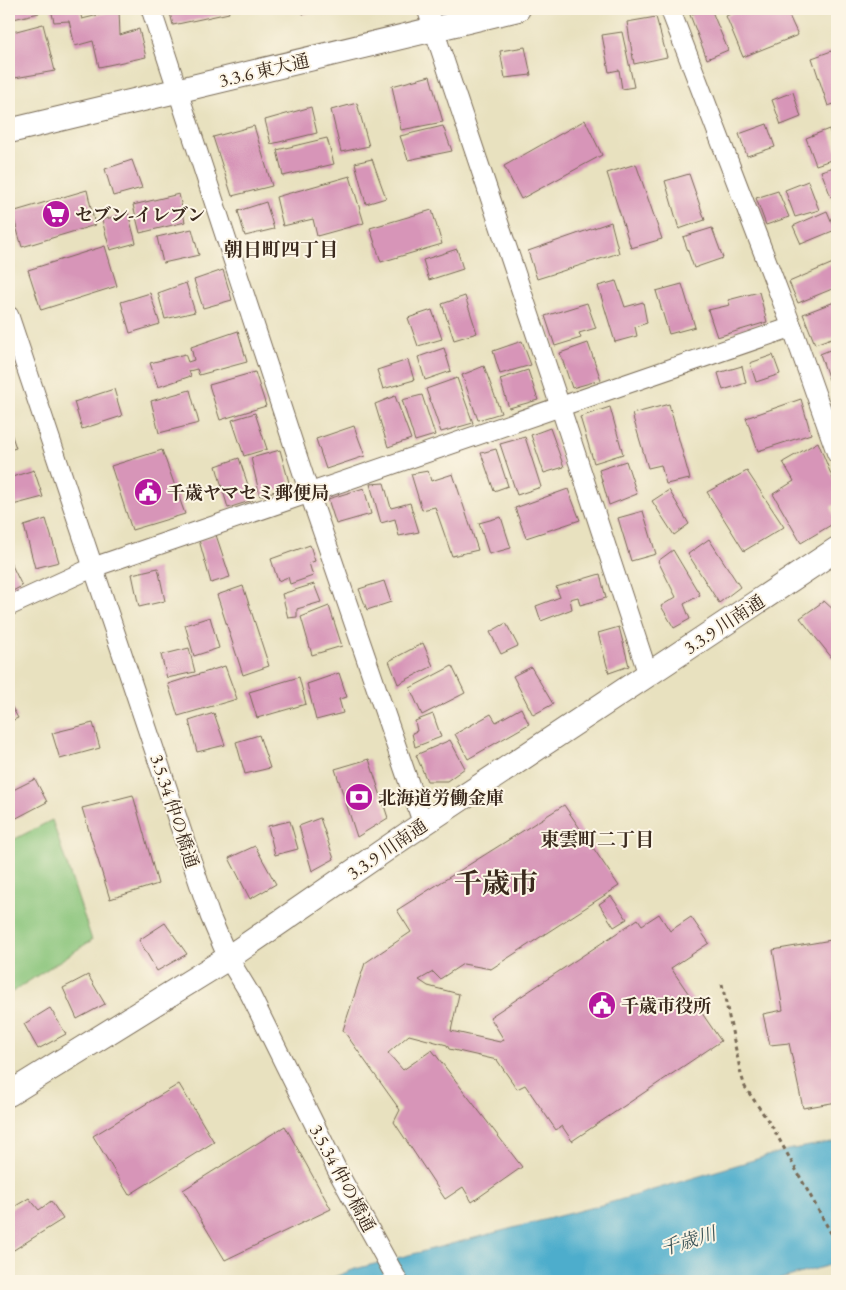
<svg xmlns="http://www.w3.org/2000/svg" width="846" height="1290" font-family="'EB Garamond','Noto Serif JP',serif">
  <rect width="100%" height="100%" fill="#fcf5e5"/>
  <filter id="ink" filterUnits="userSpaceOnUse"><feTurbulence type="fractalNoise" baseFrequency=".02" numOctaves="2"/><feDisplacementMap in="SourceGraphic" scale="10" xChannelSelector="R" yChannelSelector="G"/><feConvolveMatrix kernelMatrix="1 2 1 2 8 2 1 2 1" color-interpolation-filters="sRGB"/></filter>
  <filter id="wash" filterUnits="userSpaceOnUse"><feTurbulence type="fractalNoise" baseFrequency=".0096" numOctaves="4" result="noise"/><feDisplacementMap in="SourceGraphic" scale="20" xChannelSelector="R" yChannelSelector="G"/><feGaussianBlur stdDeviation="1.12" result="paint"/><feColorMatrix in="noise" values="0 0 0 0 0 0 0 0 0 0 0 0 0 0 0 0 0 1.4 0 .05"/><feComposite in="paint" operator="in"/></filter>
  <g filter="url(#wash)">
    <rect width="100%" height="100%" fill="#e8e1bf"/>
    <path fill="#8ac57b" stroke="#62784c" d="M52,820L92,940L9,994V842Z"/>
    <path fill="#4dadcc" stroke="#446c75" d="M837,1141V1263L774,1281H324L355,1269L609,1203L787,1150Z"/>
    <g id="blocks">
      <g fill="#d795b8">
        <path d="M9,9H37L39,13L9,20Z"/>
        <path d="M51,9H79L82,19L119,10L120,35L139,29L146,57L99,67L93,41L75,46L69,21L54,22Z"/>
        <path d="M169,9H228L229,13L173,25Z"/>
        <path d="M301,9H324V10L303,14Z"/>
        <path d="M704,9H711L728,50L707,59L690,15Z"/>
        <path d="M741,9H786L798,35L743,57L726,16Z"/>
        <path d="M656,17L667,57L634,64L627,22Z"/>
        <path d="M43,24L55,71L9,79V33Z"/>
        <path d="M622,32L634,87L622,89L619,70L609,72L602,35Z"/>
        <path d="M525,47L531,75L505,78L500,51Z"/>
        <path d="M837,49V103L828,106L812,58Z"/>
        <path d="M430,76L443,122L401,130L392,86Z"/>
        <path d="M793,92L801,117L781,125L772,100Z"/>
        <path d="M357,103L369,146L341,152L331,110Z"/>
        <path d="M311,107L317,133L271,144L265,120Z"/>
        <path d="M585,120L602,155L521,199L504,166Z"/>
        <path d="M767,124L775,147L747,156L739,134Z"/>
        <path d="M254,126L272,186L232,196L213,137Z"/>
        <path d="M443,126L452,151L408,160L400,136Z"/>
        <path d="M829,129L837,151V158L816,165L806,138Z"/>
        <path d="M327,138L334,164L283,176L277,150Z"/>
        <path d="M372,159L386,198L366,204L355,163Z"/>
        <path d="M132,160L142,188L113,196L105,169Z"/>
        <path d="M636,164L662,239L631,248L607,173Z"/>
        <path d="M837,166V195L831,197L821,171Z"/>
        <path d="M689,174L705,220L679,229L665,181Z"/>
        <path d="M350,176L364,223L317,236L313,219L283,226L276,197Z"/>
        <path d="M808,181L819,210L795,217L785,190Z"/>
        <path d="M87,190L95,225L22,247L12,212Z"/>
        <path d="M778,191L789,217L766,225L756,198Z"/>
        <path d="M179,194L185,222L140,233L133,205Z"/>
        <path d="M266,202L274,229L245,236L238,211Z"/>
        <path d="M432,210L442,244L381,262L370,228Z"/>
        <path d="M827,211L835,230L801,244L793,226Z"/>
        <path d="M128,213L136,243L110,250L102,220Z"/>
        <path d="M611,222L619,253L537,279L528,251Z"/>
        <path d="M712,228L723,258L694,268L683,237Z"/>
        <path d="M192,229L199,255L163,263L157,237Z"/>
        <path d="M105,246L117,286L41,310L28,270Z"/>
        <path d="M457,249L463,269L429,280L423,260Z"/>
        <path d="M833,263L837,271V287L798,303L789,282Z"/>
        <path d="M223,270L232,300L203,308L194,280Z"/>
        <path d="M616,281L625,307L643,302L647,323L635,327L637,336L615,342L598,286Z"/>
        <path d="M186,283L195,312L165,319L158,293Z"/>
        <path d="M682,284L695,327L669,334L656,291Z"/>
        <path d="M759,292L767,322L717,337L708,310L730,305L728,300Z"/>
        <path d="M150,293L160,324L130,333L121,302Z"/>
        <path d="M465,296L477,333L454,340L442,304Z"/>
        <path d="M837,301V336L815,344L803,314Z"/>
        <path d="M587,303L596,328L579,333L581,338L555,346L545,316Z"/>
        <path d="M432,310L442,339L418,346L408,318Z"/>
        <path d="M238,331L247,362L199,375L197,369L189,371L191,376L158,387L150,363L185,354L188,362L194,360L191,347Z"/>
        <path d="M522,341L531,365L500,374L493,351Z"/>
        <path d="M588,343L601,380L572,388L560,353Z"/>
        <path d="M837,347V377L829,380L820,354Z"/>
        <path d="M444,348L451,371L425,380L418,357Z"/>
        <path d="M773,355L780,374L756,382L750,363Z"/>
        <path d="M408,360L414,380L383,389L377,370Z"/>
        <path d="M484,366L501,413L478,420L462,375Z"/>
        <path d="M742,366L746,383L723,390L718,373Z"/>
        <path d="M528,370L538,400L509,408L500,379Z"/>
        <path d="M255,372L266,406L220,420L209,385Z"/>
        <path d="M457,378L473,423L441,432L426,389Z"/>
        <path d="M114,389L122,416L82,429L74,402Z"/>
        <path d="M190,390L199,423L159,433L151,401Z"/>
        <path d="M422,395L435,435L415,441L402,400Z"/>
        <path d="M395,396L411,439L388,447L375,404Z"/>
        <path d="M801,399L811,434L758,451L746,418Z"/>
        <path d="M669,404L690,479L666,484L661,465L648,468L632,414Z"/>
        <path d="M610,407L623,454L594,463L580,417Z"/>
        <path d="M255,413L267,449L244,456L232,420Z"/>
        <path d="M354,426L365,456L326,469L316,439Z"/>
        <path d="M9,427L16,448L9,450Z"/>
        <path d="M550,428L564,467L544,473L531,435Z"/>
        <path d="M525,437L541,487L517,495L500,444Z"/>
        <path d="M818,442L837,489V503L831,507L836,522L801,543L773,494L794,481L783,462Z"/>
        <path d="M496,449L508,486L494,491L481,453Z"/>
        <path d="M162,450L185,514L132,530L111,466Z"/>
        <path d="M280,450L290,486L260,496L251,458Z"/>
        <path d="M239,458L253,500L228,508L216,466Z"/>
        <path d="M626,461L637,494L609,505L599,470Z"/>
        <path d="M34,470L43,497L9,506V478Z"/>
        <path d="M428,471L431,481L453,474L478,550L452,556L435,507L422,510L411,474Z"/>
        <path d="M747,471L784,527L744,551L707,492Z"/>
        <path d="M384,483L391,508L410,503L419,532L399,536L395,519L381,523L370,484Z"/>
        <path d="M364,488L371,514L336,524L328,499Z"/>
        <path d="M568,489L580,520L526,538L515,508Z"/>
        <path d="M669,490L689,524L674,535L652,501Z"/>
        <path d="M643,511L656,554L631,561L618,518Z"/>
        <path d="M501,517L511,548L489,554L479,523Z"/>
        <path d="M46,519L59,562L35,568L24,526Z"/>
        <path d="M216,535L230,577L211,583L199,540Z"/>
        <path d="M709,539L740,587L719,603L688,554Z"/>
        <path d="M310,545L315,561L309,563L313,576L290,584L288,577L278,581L271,559Z"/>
        <path d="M673,550L700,595L684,604L690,619L674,628L661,606L676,597L658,561Z"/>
        <path d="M9,559L22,586L9,593Z"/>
        <path d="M158,568L165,601L139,607L132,574Z"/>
        <path d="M600,574L606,598L580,605L578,597L570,599L572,609L541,621L536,606L560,597L556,587Z"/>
        <path d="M384,581L391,602L367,610L359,589Z"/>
        <path d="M314,584L321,602L297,609V617L288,618L282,594Z"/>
        <path d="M243,586L269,666L243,675L217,595Z"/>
        <path d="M824,601L837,613V654L832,658L800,618Z"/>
        <path d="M329,606L342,646L312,655L301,617Z"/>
        <path d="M210,617L219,648L194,656L185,625Z"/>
        <path d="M506,623L518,646L501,654L490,632Z"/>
        <path d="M619,627L629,666L609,673L598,633Z"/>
        <path d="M423,643L433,666L398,684L389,661Z"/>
        <path d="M189,648L195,672L167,678L161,655Z"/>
        <path d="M225,666L237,699L178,716L168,684Z"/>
        <path d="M452,666L465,693L422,715L410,688Z"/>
        <path d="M531,667L553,704L533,715L513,676Z"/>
        <path d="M339,673L347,697L339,699L343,713L316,720L307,684Z"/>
        <path d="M299,677L306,704L257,718L249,692Z"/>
        <path d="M9,702L18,718L9,722Z"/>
        <path d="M521,708L529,724L468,759L455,734L491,714L496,722Z"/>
        <path d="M214,713L225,745L197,752L189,721Z"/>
        <path d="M433,714L441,737L415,747L412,733L417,731L415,721Z"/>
        <path d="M93,723L100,748L60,759L52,733Z"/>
        <path d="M259,735L270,768L245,774L236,742Z"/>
        <path d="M450,740L465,768L447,781H427L416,755Z"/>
        <path d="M369,759L388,818L357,837L335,769Z"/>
        <path d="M35,779L47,802L9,822V792Z"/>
        <path d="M133,795L158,884L110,899L82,808Z"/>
        <path d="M564,805L619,886L491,969L463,964L440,979L433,972L419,980L428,986L459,994L451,1031L500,1042L504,1040L490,1017L638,919L642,925L659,914L670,931L691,917L709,943L671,968L721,1041L572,1141L562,1126L556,1130L525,1085L517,1089L497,1060L449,1049L447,1045L409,1035L388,1053L403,1070L432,1050L522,1167L472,1202L463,1187L445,1199L394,1122L400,1110L343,1030L365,963L411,932L397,910Z"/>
        <path d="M320,818L334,859L312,871L299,826Z"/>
        <path d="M290,821L298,849L275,855L268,826Z"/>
        <path d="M255,846L276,884L250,899L229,858Z"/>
        <path d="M611,896L627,919L614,927L599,904Z"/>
        <path d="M165,923L187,954L157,971L139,940Z"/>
        <path d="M837,939V1102L803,1108L789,1043L770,1045L763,1014L783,1010L773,950Z"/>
        <path d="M88,975L105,1004L77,1019L63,988Z"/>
        <path d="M50,1008L66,1034L38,1049L24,1024Z"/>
        <path d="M179,1084L214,1142L129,1195L93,1136Z"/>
        <path d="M285,1126L331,1209L225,1260L183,1190Z"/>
        <path d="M29,1198L39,1210L51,1201L63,1219L9,1253V1210Z"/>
      </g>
    </g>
  </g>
  <g filter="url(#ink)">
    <use href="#blocks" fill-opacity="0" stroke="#786a56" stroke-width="1"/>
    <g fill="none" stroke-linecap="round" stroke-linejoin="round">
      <defs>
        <g id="minor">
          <path d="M151,9L309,492L423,824"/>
          <path d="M427,9L560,406L648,674"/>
          <path d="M670,9L792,327L837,454"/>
          <path d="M9,316L210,916L228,958L250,994L339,1174L398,1281"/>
          <path d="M9,606L94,567L792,327"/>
        </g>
        <g id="tertiary">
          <path d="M9,131L518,9"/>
          <path d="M9,1094L228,958L408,834L837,549"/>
        </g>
      </defs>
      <use href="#minor" stroke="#786a56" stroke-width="21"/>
      <use href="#tertiary" stroke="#786a56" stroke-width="26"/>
      <path stroke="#786a56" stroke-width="3" stroke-dasharray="4 4" stroke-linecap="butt" d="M722,984L741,1074L745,1087L773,1128L837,1244"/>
      <use href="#minor" stroke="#fff" stroke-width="19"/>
      <use href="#tertiary" stroke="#fff" stroke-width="24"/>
    </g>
  </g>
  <defs>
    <symbol id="supermarket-disc" viewBox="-11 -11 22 22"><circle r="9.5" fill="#b5179e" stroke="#fcf5e5"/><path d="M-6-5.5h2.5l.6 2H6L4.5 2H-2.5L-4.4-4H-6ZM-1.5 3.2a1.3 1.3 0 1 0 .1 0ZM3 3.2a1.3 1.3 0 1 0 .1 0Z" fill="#fff"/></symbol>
    <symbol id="civic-disc" viewBox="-11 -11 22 22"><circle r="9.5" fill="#b5179e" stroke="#fcf5e5"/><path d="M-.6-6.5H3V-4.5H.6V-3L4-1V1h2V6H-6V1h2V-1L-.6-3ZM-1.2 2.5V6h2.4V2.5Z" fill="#fff"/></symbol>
    <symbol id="bank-disc" viewBox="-11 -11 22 22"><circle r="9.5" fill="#b5179e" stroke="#fcf5e5"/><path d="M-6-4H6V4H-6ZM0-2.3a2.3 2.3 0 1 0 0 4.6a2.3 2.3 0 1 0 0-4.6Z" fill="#fff"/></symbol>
  </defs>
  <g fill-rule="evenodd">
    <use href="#supermarket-disc" x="40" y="198" width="32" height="32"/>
    <use href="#civic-disc" x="132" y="476" width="32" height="32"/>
    <use href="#bank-disc" x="343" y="781" width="32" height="32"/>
    <use href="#civic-disc" x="586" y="989" width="32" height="32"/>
  </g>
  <g text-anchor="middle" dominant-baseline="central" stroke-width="4" stroke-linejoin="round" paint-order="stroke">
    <g font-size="18" fill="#3b2a1e" stroke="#fcf5e5">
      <text transform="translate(264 70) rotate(-13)">3.3.6 東大通</text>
      <text transform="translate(724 624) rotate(-33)">3.3.9 川南通</text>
      <text transform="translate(175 811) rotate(72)">3.5.34 仲の橋通</text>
      <text transform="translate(387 849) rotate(-34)">3.3.9 川南通</text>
      <text transform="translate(343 1178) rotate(62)">3.5.34 仲の橋通</text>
    </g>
    <g font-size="18" font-weight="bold" fill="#3b2a1e" stroke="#fcf5e5" text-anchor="start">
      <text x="75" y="214">セブン-イレブン</text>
      <text x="167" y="492">千歳ヤマセミ郵便局</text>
      <text x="378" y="797">北海道労働金庫</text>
      <text x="621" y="1005">千歳市役所</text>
    </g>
    <g font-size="19" font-weight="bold" fill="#3b2a1e" stroke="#fcf5e5">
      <text x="281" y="249">朝日町四丁目</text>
      <text x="597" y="839">東雲町二丁目</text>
    </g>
    <g font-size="19" font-style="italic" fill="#41585b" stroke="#fcf5e5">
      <text transform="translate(688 1241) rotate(-17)">千歳川</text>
    </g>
    <g font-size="28" font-weight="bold" fill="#3b2a1e" stroke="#fcf5e5">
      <text x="496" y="883">千歳市</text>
    </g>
  </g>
  <rect width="846" height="1290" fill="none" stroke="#fcf5e5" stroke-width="30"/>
</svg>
